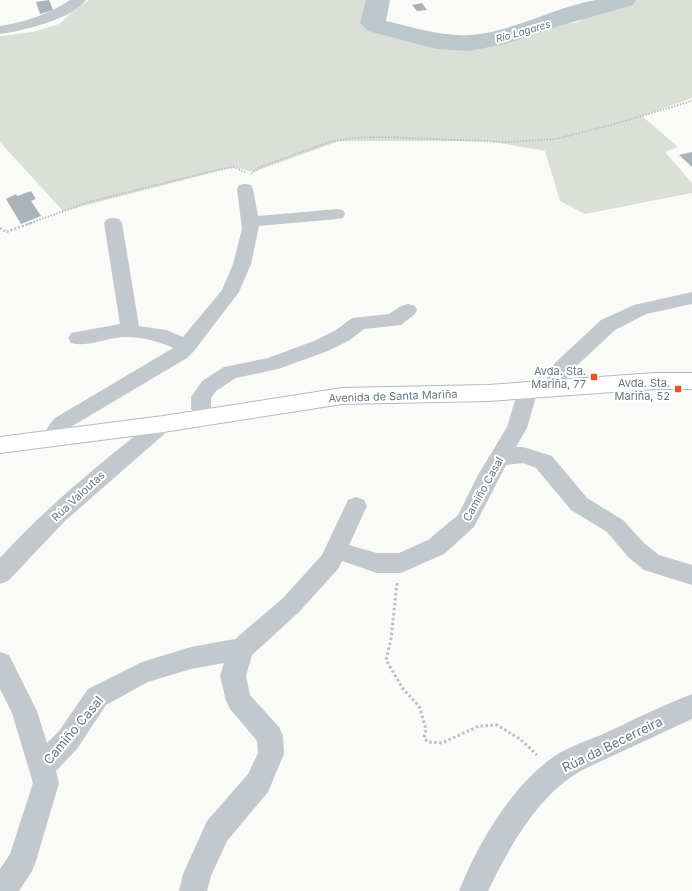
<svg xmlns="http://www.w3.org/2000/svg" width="692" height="891" font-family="Inter,sans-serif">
  <rect width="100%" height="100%" fill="#fafaf8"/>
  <path fill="#dadfd7" d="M89,0H371L372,8L364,25L367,28L429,42L480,47L493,45L510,40L524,33L536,32L549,26L578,22L585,18L632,3L635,0H692V98L642,116L678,147L665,152L692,183V193L585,214L560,201L545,151L489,141H339L253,172L234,167L63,211L0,142V36L33,32L59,24L69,15Z"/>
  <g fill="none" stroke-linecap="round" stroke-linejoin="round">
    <path fill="#bbc7cb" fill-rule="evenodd" d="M366,0H390L386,21C413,27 442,37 470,35C513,32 554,7 596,0C609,0 623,0 636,0L633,5L559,26L505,44L469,51L437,49L368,31L360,23Z"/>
  </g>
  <g fill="#aab3b9">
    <path d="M49,0L53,10L40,14L36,2Z"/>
    <path d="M422,3L427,10L417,11L412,5Z"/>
    <path d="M692,152V167L679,155Z"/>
    <path d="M31,191L36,199L31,201L41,216L21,224L6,199L16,194L17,196Z"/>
  </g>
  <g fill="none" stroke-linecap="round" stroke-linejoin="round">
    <defs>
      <path id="major" d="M655,373H692V389H655L488,401L342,404L163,432L0,453V437L163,416L342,388L488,385Z"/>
    </defs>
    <use href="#major" stroke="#b5babe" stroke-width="2"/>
    <g stroke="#bbbfc2" stroke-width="2" stroke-dasharray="1.5 1.5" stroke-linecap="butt">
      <path d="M251,174L258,168L329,142L353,138L383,137L506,142L556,139L611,125L692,101"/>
      <path d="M28,224L89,202L217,170L234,167L245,172"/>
    </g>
    <path stroke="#bbbfc2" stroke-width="2.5" stroke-dasharray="2 2" stroke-linecap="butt" d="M0,228L6,232L31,223"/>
    <path stroke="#bbbfc2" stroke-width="3" stroke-dasharray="2.5 2.5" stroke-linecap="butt" d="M397,583L391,639L386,660L403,689L419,706L426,729L424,738L428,742L442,743L479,726L497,725L520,739L537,755"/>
    <g fill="#c3c8cc" fill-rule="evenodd">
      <path d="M70,0H86C73,19 22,31 0,34V26C26,22 49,14 70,0Z"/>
      <path d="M245,184L251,185L253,189L258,216L337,209L343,210L345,214L343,218L337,219L259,226L251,264L239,292L194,351L187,358L69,428L66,432L62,444L55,446L48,444C42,433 48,426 55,418L173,348C156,340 133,335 115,338C101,340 85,347 71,343L68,338L71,333L120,324L104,223L107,219L113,218L119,219L122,223L139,326L166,330L183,337L222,290L233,264L242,229L237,189L239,185Z"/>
      <path d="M692,292V304L646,314L615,330L569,373L567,377L569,388L566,393L559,395L552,393L549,388L547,377L554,364L601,320L634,305Z"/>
      <path d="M408,304L415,306L417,310L415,314L401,325L364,329L350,340L328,351L278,369L236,378L216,391L211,398V408L214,417L211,422L204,425L197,422L191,408V397L202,381L224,367L268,358L314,341L336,330L352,318L389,314L401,306Z"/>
      <path d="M528,383L535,385L538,390L527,428L516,447H523L552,456L587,498L623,520L644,543L659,555L692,565V585L644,570L628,557L607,532L571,510L536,468L523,463L506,465L474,527L444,554L401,573H377L342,561L338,569L299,612L252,655L246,676L250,695L279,727L283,736L284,754L268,792L227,841L211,876L207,891H179L183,874L207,821L248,774L258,753L257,741L230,709L226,701L220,676L224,663L191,669L148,682L106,705L77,749L56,771L59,783L36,861L32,871L19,891H0V869L10,854L33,783L12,713L0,689V652L9,655L37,711L47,743L59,731L88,689L142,662L191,647L235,639L283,598L322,555L348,500L356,497L364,500L367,506L349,545L377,553H399L428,540L458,515L478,475L507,427L518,390L521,385Z"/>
      <path d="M163,416L170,419L173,424L170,429L65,521L8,581L0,584V558C47,506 102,462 156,419Z"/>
      <path d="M692,694V719L582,770C537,796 510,846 488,891H459C478,844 508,792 549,760C565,748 583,742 601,735C631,721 661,706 692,694Z"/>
    </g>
    <use href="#major" fill="#fff" fill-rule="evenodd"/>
  </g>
  <g fill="#e4572e" stroke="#fff" stroke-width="1.5">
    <rect x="590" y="373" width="8" height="8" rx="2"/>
    <rect x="674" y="385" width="8" height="8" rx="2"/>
  </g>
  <g text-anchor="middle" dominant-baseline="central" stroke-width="4" stroke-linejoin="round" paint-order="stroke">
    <g font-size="10" font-style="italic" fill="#60757c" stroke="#fff">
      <text transform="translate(523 31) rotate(-16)">Río Lagares</text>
    </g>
    <g font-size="11" fill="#657683" stroke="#fff" text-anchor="end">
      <text x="586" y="371">Avda. Sta.<tspan x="586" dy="13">Mariña, 77</tspan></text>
      <text x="670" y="383">Avda. Sta.<tspan x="670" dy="13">Mariña, 52</tspan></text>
    </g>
    <g font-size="11" fill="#657683" stroke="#fff">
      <text transform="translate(393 396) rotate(-2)">Avenida de Santa Mariña</text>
      <text transform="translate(483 489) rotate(-61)">Camiño Casal</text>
      <text transform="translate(78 496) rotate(-43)">Rúa Valoutas</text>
    </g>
    <g font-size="13" fill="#657683" stroke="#fff">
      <text transform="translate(73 730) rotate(-50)">Camiño Casal</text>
      <text transform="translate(612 744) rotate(-26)">Rúa da Becerreira</text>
    </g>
  </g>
</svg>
